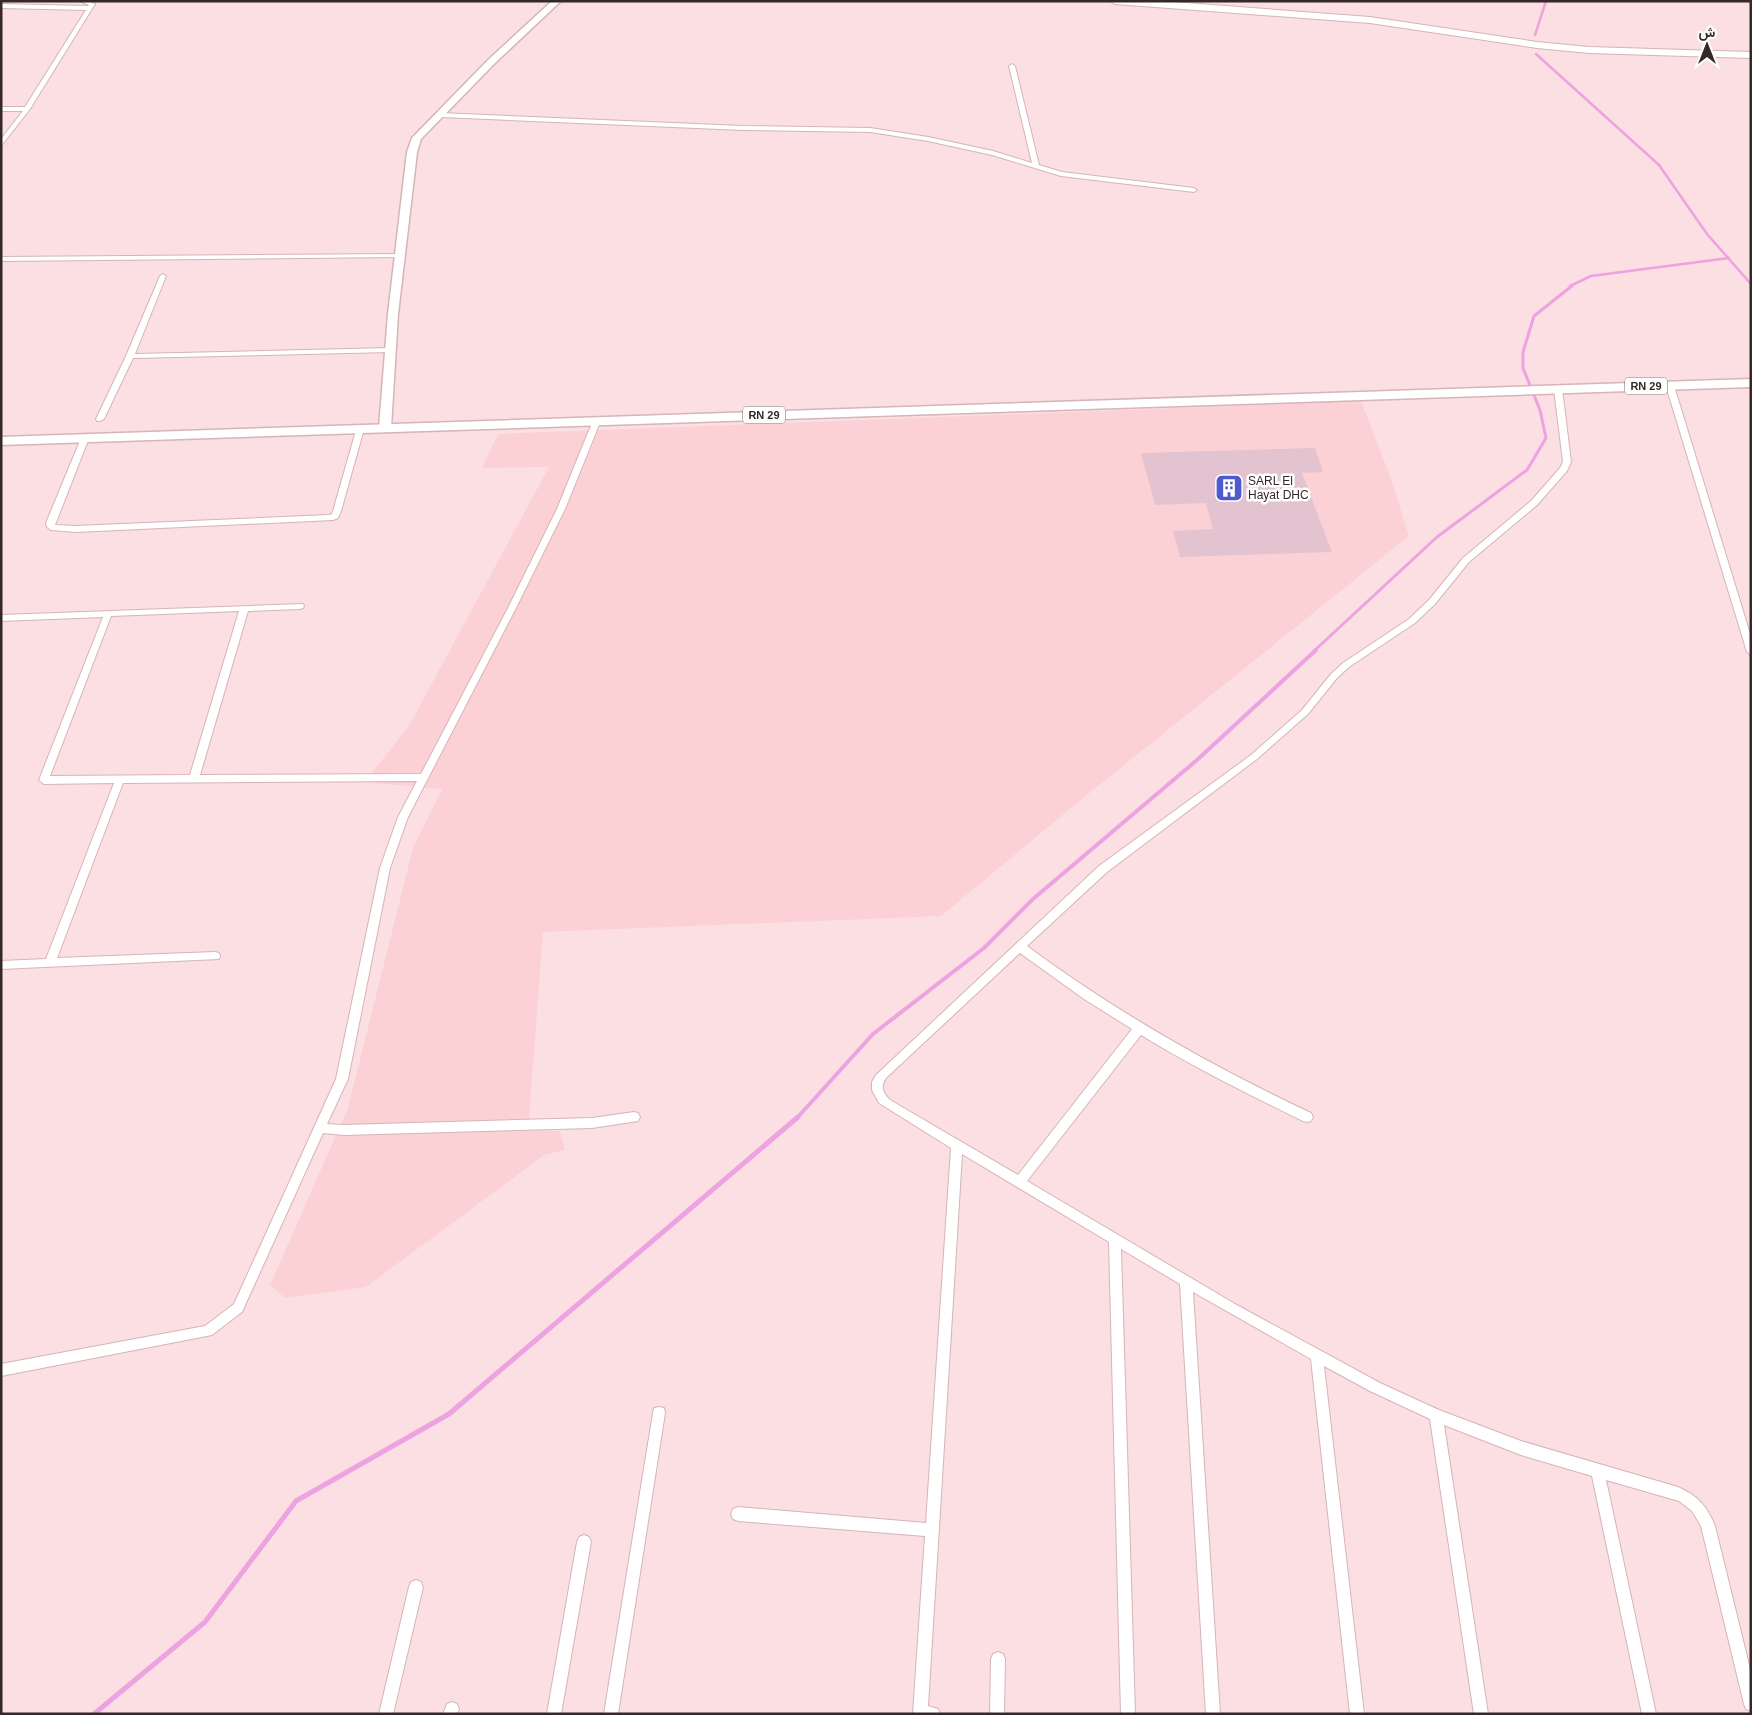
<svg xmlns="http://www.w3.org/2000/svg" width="1752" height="1715" font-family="Helvetica,Vazirmatn,sans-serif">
  <rect width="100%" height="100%" fill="#fbdfe2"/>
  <path fill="#fcd1d5" d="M1361,401L1390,476L1409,536L1072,807L941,916L543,932L528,1131H560L565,1150L544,1155L366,1287L285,1298L270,1285L348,1108L413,848L442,789L365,782L410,724L549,467L482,468L498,434Z"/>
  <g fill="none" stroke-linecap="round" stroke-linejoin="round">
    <g stroke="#eda2e1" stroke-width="2.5">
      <path d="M1535,35L1546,1"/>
      <path d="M1536,54L1659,165L1707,234L1751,284"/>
      <path d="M1570,286L1591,276L1729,258"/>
    </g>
    <path stroke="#eda2e1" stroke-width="3" d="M1314,651L1437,537L1527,470L1546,438L1540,410L1523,368V352L1534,316L1573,285"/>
    <path stroke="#eda2e1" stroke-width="4" d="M797,1118L873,1034L984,948L1033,899L1197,760L1316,650"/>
    <path stroke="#eda2e1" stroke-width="5" d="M94,1714L205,1622L296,1501L449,1414L798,1117"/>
  </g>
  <path fill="#e3c3d0" d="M1315,448L1323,472L1302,473L1332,552L1180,557L1173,531L1213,529L1206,503L1155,505L1141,453Z"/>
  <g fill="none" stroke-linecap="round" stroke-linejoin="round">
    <defs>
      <g id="street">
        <path d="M80,1H89L95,4L30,109L1,146V139L23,111H1V107H25L86,10L1,8V4L88,6L89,5Z"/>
        <path d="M1012,64L1015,66L1039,165L1062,172L1194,188L1197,190L1194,192L1061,176L992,155L928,141L870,132L743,130L441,117L438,115L441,113L743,126L870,128L928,137L993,151L1032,163L1009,66Z"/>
        <path d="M402,254V256L400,257L1,261V257Z"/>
        <path d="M163,274L166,276L135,354L390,348L394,350L390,352L133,358L104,419L100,421H97L96,419L126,356L160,276Z"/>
        <path d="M1667,384H1670L1674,386L1751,637V655L1747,652L1666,386Z"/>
        <path d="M1555,387H1558L1562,389L1571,462L1567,471L1537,505L1469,562L1435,604L1415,623L1349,667L1337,678L1308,714L1257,759L1107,872L1027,946C1116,1012 1211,1066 1311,1113L1313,1117L1311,1121L1307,1122L1303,1121C1248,1094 1193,1067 1141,1035L1027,1181L1235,1304L1380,1383L1439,1410L1521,1441L1678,1487C1698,1496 1707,1506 1715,1526L1751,1673V1711L1746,1709L1744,1704L1701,1526L1692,1511L1679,1501L1606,1480L1656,1714H1642L1592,1476L1521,1455L1444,1425L1488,1714H1474L1430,1419L1370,1391L1324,1366L1364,1714H1350L1311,1359L1193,1292L1220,1714H1206L1180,1284L1121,1249L1135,1714H1121L1109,1242L962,1154L928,1706L938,1709L940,1714H913L925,1536L738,1521L733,1519L731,1514L733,1509L738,1507L926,1523L951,1148L879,1103L872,1090V1082L876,1075L1099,866L1251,755L1302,710L1331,674L1343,663L1409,619L1429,600L1463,558L1531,501L1560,468L1563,462L1554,389ZM1020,953L1084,999L1132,1029L1018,1175L890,1100C883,1093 880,1087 886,1078Z"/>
        <path d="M594,418H597L601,420L565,509L516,608L408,817L390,868L348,1079L327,1124L344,1125L592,1118L634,1112L638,1113L640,1117L638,1121L592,1128L344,1135L323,1133L242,1312L212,1335L1,1376V1364L205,1326L234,1304L336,1079L380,868L398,817L417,781L123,783L57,958L215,952L219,953L220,956L219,959L1,969V961L46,959L114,783L44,784L39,780L103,617L1,621V615L303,604L304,606L303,608L300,609L248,611L200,775L421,774L508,608L557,509ZM239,611L190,775L50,776L111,616Z"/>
        <path d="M357,427H360L364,429L341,511L338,518L333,520L76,532L51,530L47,527L46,523L82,436H85L89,438L55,525L76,526L329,515L332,514L333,511Z"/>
        <path d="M659,1407L664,1408L665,1413L618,1714H604L653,1413L654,1408Z"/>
        <path d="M584,1535L589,1537L591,1542L561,1714H547L577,1542L579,1537Z"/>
        <path d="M416,1580L421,1582L423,1587L393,1714H379L409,1587L411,1582Z"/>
        <path d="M998,1652L1003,1654L1005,1659L1004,1714H990L991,1659L993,1654Z"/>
        <path d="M452,1702L457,1704L459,1709L457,1714H443L447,1704Z"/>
      </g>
      <path id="secondary" d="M552,1H561L494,64L421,139L417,152L398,314L391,428L389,430H381L379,428L388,314L407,152L412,138L488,60Z"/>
      <path id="primary" d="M1751,379V387L1,445V437Z"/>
      <path id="highway" d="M1110,1H1160L1370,17L1537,42L1589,47L1751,52V58L1589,53L1537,48L1370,23L1115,4Z"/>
    </defs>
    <use href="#street" stroke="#d6b4b7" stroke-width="2"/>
    <use href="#secondary" stroke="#d6b4b7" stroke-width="3"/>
    <use href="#primary" stroke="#d6b4b7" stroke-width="3"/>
    <use href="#highway" stroke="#d6b4b7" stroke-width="2"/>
    <use href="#street" fill="#fff" fill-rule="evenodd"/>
    <use href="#secondary" fill="#fff" fill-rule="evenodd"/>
    <use href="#primary" fill="#fff" fill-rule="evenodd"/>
    <use href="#highway" fill="#fff" fill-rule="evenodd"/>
  </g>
  <defs>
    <symbol id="building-square" viewBox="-11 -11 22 22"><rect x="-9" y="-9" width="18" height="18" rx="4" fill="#4f59cf" stroke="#fff"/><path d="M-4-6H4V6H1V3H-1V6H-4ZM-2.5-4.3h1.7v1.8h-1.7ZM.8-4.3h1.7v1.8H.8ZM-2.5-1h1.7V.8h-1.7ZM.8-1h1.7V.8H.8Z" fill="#fff"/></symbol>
  </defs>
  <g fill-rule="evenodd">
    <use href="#building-square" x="1213" y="472" width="32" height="32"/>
  </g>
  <g text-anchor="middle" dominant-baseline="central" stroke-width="5" stroke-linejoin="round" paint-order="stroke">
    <g fill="#fff" stroke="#726869" stroke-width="1">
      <rect x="1625" y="377.5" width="42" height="17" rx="4"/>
      <rect x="743" y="406.5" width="42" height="17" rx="4"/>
    </g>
    <g font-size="11" font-weight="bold" fill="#352829">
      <text x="1646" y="386">RN 29</text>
      <text x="764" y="415">RN 29</text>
    </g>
    <g font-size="12" fill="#352829" stroke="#fff" text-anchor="start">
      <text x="1248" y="481">SARL El<tspan x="1248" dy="14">Hayat DHC</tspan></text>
    </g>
  </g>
  <rect width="1752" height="1715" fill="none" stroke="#352829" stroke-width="5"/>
  <g transform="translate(1707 45)" stroke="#ffffff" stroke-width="4" paint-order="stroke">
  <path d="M0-4L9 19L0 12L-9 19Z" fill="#352829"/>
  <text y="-8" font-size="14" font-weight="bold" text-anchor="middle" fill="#352829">ش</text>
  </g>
</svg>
